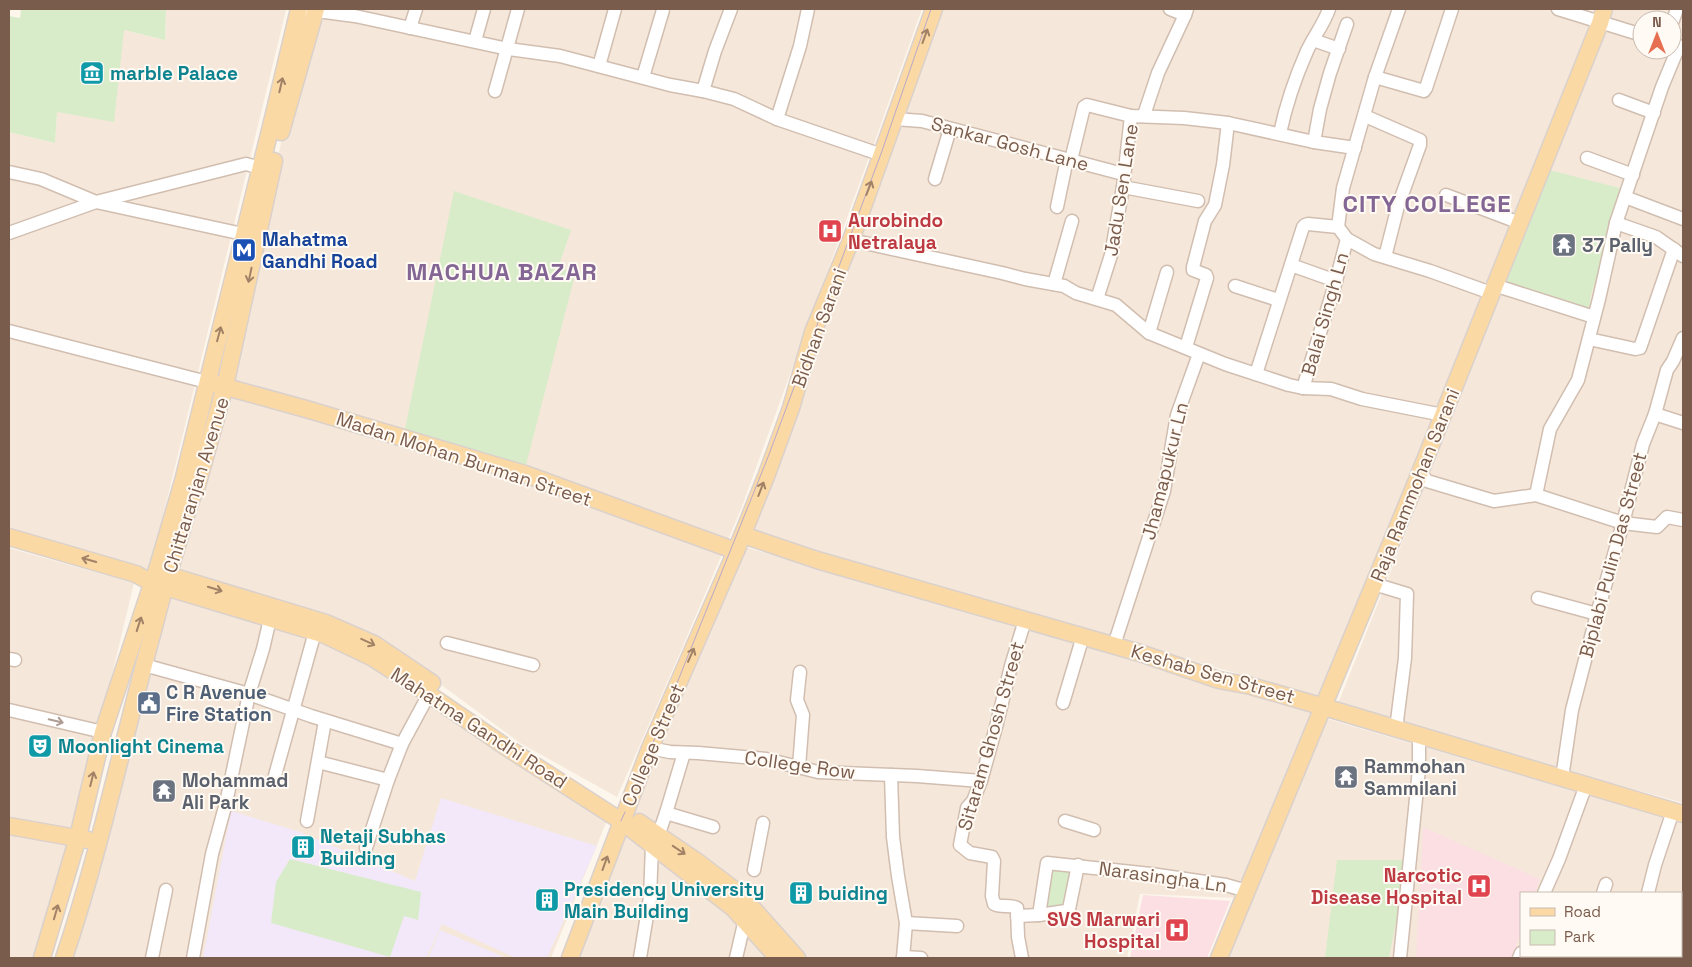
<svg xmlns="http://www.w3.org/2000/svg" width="1692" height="967" font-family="'Space Grotesk',sans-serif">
  <rect width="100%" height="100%" fill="#fdf6ec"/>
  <g fill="#f5e8da" fill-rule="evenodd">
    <path d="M166,9H276L286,10L148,578L9,539V132L55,143L57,112L124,30L165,40Z"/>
    <path d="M333,9H922L872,149L741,509L680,653L617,797L520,743L432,678L175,573L313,14Z"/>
    <path d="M933,9H1549L1597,22L1323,698L742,532Z"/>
    <path d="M1614,9H1683V42L1672,39V20H1642V30L1609,20Z"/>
    <path d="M1608,27L1642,37V50H1672V46L1683,50V803L1337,706Z"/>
    <path d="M731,543L1317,711L1238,898L1140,894L1127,958H797L752,903L627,810Z"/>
    <path d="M9,548L134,583L44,958H9Z"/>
    <path d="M160,590L360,654L607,820L551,958H59Z"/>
    <path d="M1321,717L1683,823V958H1223ZM1521,893H1681V956H1521Z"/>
    <path d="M620,828L739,922L774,958H570Z"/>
  </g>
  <g fill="#f3e8fa">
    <path d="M441,798L597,846L547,958H516L442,924L426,958H203L231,811L300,832L415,881Z"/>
    <path d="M440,930L506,958H428Z"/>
  </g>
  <g fill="#fbdfe3">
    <path d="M1423,827L1540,879L1535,893H1521V933L1512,958H1416Z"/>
    <path d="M1143,895L1230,901L1207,958H1130Z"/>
  </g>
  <g fill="#d8ecc9">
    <path d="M21,9H166L165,40L124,30L114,122L57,112L55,143L9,132V16L20,18Z"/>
    <path d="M1546,169L1623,189L1591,295L1588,316L1501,291Z"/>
    <path d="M454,191L571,230L558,268L576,271L526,465L405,429Z"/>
    <path d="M290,859L421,892L418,920L404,916L390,957L271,923L276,882Z"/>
    <path d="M1337,860H1408L1389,958H1325Z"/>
    <path d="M1053,868H1070L1063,909L1046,908Z"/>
  </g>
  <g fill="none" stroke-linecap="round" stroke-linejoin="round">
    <defs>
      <g id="minor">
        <path d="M302,9L355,16L508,49L560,56L670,85L703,91L734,99L777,119L882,155"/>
        <path d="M1170,9L1185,15"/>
        <path d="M1399,9L1375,77L1343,188L1338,227L1347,239L1374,254L1430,271L1491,293"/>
        <path d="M1558,9L1642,35"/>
        <path d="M1672,23L1677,9"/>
        <path d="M410,28L416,9"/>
        <path d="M1313,40L1339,49"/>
        <path d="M475,41L484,9"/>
        <path d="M599,66L615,9"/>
        <path d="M643,77L663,10"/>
        <path d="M1375,77L1424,91L1426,88L1452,9"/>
        <path d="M495,91L518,9"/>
        <path d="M703,91L715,51L731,9"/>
        <path d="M1619,100L1654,113"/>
        <path d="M1144,115L1158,73L1185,15L1187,9"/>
        <path d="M1365,116L1420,140V145L1398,206L1385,257"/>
        <path d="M777,119L800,46L808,9"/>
        <path d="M895,119L922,121L1123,174"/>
        <path d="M1280,133C1286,105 1295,78 1307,51C1314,36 1324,24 1329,9"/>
        <path d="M1314,142L1320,109L1330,73L1347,24"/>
        <path d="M1587,158L1633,175"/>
        <path d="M1071,160L1084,107L1087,105L1131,116L1184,118L1228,123L1314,142L1355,148"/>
        <path d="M9,172L41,179L96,202L252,236"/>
        <path d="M935,179L950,129"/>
        <path d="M1123,187L1198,201"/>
        <path d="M1446,195L1520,223"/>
        <path d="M1625,197L1683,219"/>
        <path d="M1057,207L1067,159"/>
        <path d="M1616,223L1656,237L1683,256"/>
        <path d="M9,233L96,202L246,164L261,168L267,173"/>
        <path d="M851,240L1002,273L1025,279L1064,286L1076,293L1116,305L1149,333L1225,364L1289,385L1303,388L1331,389L1362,399L1443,415"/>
        <path d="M1291,265L1336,281"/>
        <path d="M1054,284L1072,221"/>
        <path d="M1494,285L1594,317"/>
        <path d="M1235,286L1278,300"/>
        <path d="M1097,299L1111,255L1123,187L1131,116"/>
        <path d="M9,331L207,382"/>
        <path d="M1149,333L1167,272"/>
        <path d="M1589,339L1635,349L1640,348L1674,249"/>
        <path d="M1186,347L1207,278L1206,275L1193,270V267L1205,221L1215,205L1223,165L1228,123"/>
        <path d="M1256,374L1303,227L1305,225L1308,224L1338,227"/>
        <path d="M1303,388L1336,281L1347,239"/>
        <path d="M1655,414L1683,423"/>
        <path d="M1420,472L1427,481L1494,501L1536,495L1623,523L1657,527L1667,517L1683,520"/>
        <path d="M1536,495L1550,429L1578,380L1599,299L1616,223L1662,87L1679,46"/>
        <path d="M1374,584L1407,594L1405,658L1396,729"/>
        <path d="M1538,598L1597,614"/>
        <path d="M447,643L533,665"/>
        <path d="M1114,645L1164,491L1177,415L1199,354"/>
        <path d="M9,659L15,660"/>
        <path d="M144,665L249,694L311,716L402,744"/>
        <path d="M1063,703L1083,636"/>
        <path d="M9,710L103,732"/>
        <path d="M650,748L670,752L698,753L766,759L818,772L917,776L981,781"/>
        <path d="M684,753L666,813L713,827"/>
        <path d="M318,762L388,780"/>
        <path d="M799,767L803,715L797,700L800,672"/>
        <path d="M891,775L893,837L898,876L906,923L903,958"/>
        <path d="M1562,778L1572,710L1597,614L1623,523L1643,444L1655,414L1667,370L1673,361L1683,338"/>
        <path d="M274,779L315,632"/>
        <path d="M307,821L325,721"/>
        <path d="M1065,821L1094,830"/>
        <path d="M366,848L388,780L402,744L429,694"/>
        <path d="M754,870L763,823"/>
        <path d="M1544,893L1559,859L1586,785"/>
        <path d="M1603,893L1606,884"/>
        <path d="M1648,893L1655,865L1673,811"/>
        <path d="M1039,915L1047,863L1151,874L1226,885L1247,891"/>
        <path d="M1017,916L1039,915L1066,911L1069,909L1078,865"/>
        <path d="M906,923L957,926"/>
        <path d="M903,957L921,958"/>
        <path d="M152,958L166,890"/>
        <path d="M193,958L212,854L226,803L249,694L263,649L270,619"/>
        <path d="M640,958L650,897L652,846L658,836L666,813"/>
        <path d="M736,958L746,915"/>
        <path d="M1022,958L1018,937L1017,908C1010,904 1001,908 994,904L992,896L994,861L992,857L970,853L960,845L967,808L973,801L981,781L996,727L1011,666L1025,620"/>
        <path d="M1400,958L1419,769V735"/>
        <path d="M1519,958L1521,953"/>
        <path d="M1628,958L1629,956"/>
      </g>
      <g id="major">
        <path d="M281,132L316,9"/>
        <path d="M215,384L306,409L525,474L736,551"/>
        <path d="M743,535L817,560L1140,653L1219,680L1251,686L1324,707L1683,814"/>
        <path d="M9,537L136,574L152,583L325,635L373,658L424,691L506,747L621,821L733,908L778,958"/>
        <path d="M158,572L326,623L374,644L432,683"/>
        <path d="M639,822L695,860L740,894L797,958"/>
        <path d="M9,826L88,840"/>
        <path d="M42,958L78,837L103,732L159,563L183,481L274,114L299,9"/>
        <path d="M64,958C100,851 123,740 153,631C161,599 170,568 180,536C185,519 189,502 197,486L225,386L274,161"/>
        <path d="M570,958L650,748L736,551L767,474L791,408L813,332L851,240L934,9"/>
        <path d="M1219,958L1415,485L1600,23L1604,9"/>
      </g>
    </defs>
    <use href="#minor" stroke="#d1beb0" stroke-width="15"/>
    <use href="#major" stroke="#dad1cd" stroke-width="19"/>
    <use href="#minor" stroke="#fff" stroke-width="12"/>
    <use href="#major" stroke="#fbd9a5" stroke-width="16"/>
    <g stroke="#b9a8c9" stroke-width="1">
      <path d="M636,785L768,457L882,151L931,9"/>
      <path d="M621,821L625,812"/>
    </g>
  </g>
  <defs><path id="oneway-shaft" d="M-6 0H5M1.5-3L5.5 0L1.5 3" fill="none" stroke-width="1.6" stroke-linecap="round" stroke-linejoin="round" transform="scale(1.25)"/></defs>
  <g stroke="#a18267">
    <use href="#oneway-shaft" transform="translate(925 36) rotate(-70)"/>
    <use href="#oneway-shaft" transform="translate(281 85) rotate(-77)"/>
    <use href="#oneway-shaft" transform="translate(869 188) rotate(-69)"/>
    <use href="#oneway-shaft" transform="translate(250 275) rotate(102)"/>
    <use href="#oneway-shaft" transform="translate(219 334) rotate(-75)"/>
    <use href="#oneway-shaft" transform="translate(761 489) rotate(-69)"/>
    <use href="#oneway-shaft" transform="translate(89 560) rotate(-164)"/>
    <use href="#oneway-shaft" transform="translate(215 589) rotate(17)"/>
    <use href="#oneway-shaft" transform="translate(139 624) rotate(-72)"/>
    <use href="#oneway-shaft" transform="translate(368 642) rotate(25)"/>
    <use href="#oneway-shaft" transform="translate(691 655) rotate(-66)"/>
    <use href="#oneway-shaft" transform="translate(92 779) rotate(-76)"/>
    <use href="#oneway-shaft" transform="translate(679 850) rotate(34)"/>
    <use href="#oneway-shaft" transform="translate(605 863) rotate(-70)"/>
    <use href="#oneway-shaft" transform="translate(56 912) rotate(-74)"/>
  </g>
  <use stroke="#af9d94" href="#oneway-shaft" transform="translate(56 721) rotate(13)"/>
  <defs>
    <symbol id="museum-square" viewBox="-11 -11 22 22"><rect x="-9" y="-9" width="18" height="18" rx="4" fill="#0f9aa8" stroke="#fffaf3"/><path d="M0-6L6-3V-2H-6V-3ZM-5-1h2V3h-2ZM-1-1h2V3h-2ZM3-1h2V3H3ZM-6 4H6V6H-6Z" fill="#fff"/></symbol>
    <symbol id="hospital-square" viewBox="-11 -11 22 22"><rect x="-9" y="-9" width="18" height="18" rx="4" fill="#e0444e" stroke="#fffaf3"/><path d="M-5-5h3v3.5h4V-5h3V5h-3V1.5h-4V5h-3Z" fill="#fff"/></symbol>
    <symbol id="temple-square" viewBox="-11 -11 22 22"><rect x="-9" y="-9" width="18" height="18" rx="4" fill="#6b7280" stroke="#fffaf3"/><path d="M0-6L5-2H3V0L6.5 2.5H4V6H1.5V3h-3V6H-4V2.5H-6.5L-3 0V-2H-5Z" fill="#fff"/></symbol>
    <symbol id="metro-square" viewBox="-11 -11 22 22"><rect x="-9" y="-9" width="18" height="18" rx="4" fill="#1a4fb4" stroke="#fffaf3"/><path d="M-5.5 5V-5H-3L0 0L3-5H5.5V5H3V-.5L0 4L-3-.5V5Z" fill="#fff"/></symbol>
    <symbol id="civic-square" viewBox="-11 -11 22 22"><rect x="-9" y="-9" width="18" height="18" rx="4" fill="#5c6f8a" stroke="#fffaf3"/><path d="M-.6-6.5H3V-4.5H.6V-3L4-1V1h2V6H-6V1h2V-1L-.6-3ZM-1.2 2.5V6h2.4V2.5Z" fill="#fff"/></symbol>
    <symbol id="theatre-square" viewBox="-11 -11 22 22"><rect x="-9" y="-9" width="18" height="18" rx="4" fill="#0f9aa8" stroke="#fffaf3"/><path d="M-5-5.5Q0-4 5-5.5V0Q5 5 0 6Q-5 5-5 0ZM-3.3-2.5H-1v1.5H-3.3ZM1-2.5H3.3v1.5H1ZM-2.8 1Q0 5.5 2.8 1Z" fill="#fff"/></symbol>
    <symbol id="building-square" viewBox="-11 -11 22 22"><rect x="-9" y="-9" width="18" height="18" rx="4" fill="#0f9aa8" stroke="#fffaf3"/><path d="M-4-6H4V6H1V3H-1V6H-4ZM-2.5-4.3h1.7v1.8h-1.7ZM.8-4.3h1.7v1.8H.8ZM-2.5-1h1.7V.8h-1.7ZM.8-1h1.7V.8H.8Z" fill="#fff"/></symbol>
  </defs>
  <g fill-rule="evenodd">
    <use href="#museum-square" x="78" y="59" width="28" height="28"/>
    <use href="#hospital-square" x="816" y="217" width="28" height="28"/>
    <use href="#temple-square" x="1550" y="231" width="28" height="28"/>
    <use href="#metro-square" x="230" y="236" width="28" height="28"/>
    <use href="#civic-square" x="135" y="689" width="28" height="28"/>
    <use href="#theatre-square" x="26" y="732" width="28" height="28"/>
    <use href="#temple-square" x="1332" y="763" width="28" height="28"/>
    <use href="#temple-square" x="150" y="777" width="28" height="28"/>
    <use href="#building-square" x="289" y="833" width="28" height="28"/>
    <use href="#hospital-square" x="1465" y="872" width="28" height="28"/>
    <use href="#building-square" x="787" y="879" width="28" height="28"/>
    <use href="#building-square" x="533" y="886" width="28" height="28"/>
    <use href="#hospital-square" x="1163" y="916" width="28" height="28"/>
  </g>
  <g text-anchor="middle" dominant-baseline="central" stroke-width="4" stroke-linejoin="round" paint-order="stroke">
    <g font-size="19" font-weight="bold" fill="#0d838f" stroke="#fffaf3" text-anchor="start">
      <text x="110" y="73">marble Palace</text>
      <text x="58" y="746">Moonlight Cinema</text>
      <text x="320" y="836">Netaji Subhas<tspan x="320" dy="22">Building</tspan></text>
      <text x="564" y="889">Presidency University<tspan x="564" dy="22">Main Building</tspan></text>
      <text x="818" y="893">buiding</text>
    </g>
    <g font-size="19" fill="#7a5c4d" stroke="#fffaf3">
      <text transform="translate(1010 144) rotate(15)">Sankar Gosh Lane</text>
      <text transform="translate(1121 190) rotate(-81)">Jadu Sen Lane</text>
      <text transform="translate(1325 314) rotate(-74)">Balai Singh Ln</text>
      <text transform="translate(819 328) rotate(-70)">Bidhan Sarani</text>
      <text transform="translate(464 459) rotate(18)">Madan Mohan Burman Street</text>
      <text transform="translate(1165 471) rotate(-76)">Jhamapukur Ln</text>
      <text transform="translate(196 485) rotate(-73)">Chittaranjan Avenue</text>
      <text transform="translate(1415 485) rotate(-68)">Raja Rammohan Sarani</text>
      <text transform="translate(1613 555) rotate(-75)">Biplabi Pulin Das Street</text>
      <text transform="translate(1213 674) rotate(16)">Keshab Sen Street</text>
      <text transform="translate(479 728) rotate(33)">Mahatma Gandhi Road</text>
      <text transform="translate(991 736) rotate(-74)">Sitaram Ghosh Street</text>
      <text transform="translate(653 745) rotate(-67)">College Street</text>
      <text transform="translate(800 765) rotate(8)">College Row</text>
      <text transform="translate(1163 877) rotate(8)">Narasingha Ln</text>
    </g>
    <g font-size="19" font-weight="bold" fill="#be3a42" stroke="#fffaf3" text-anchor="end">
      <text x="848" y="220" text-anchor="start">Aurobindo<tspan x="848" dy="22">Netralaya</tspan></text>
      <text x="1462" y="875">Narcotic<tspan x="1462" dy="22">Disease Hospital</tspan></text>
      <text x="1160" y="919">SVS Marwari<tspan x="1160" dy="22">Hospital</tspan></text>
    </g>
    <g font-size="19" font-weight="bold" fill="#164399" stroke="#fffaf3" text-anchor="start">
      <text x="262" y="239">Mahatma<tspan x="262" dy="22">Gandhi Road</tspan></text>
    </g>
    <g font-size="19" font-weight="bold" fill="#5b616d" stroke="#fffaf3" text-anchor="start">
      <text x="1582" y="245">37 Pally</text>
      <text x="1364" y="766">Rammohan<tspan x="1364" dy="22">Sammilani</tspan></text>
      <text x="182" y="780">Mohammad<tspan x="182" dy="22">Ali Park</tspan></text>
    </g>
    <g font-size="19" font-weight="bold" fill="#4e5e75" stroke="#fffaf3" text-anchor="start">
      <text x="166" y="692">C R Avenue<tspan x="166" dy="22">Fire Station</tspan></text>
    </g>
    <g font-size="24" font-weight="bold" letter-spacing="1" fill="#846695" stroke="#fffaf3">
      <text x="1427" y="203">CITY COLLEGE</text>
      <text x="502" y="271">MACHUA BAZAR</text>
    </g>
  </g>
  <rect width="1692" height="967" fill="none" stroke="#7a5c4d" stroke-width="20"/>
  <rect x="1520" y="892" width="162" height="65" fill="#fffaf3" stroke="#cabbb1"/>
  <rect x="1530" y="908" width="25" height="8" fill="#fbd9a5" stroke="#cabbb1"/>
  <text x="1564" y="917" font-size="15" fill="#7a5c4d">Road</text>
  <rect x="1530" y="930" width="25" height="15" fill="#d8ecc9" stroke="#cabbb1"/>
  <text x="1564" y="942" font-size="15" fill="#7a5c4d">Park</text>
  <g transform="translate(1657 35)"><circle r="24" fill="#fffaf3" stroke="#cabbb1"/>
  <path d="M0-4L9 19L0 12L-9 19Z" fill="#e76f51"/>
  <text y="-8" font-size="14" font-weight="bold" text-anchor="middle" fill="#7a5c4d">N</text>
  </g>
</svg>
